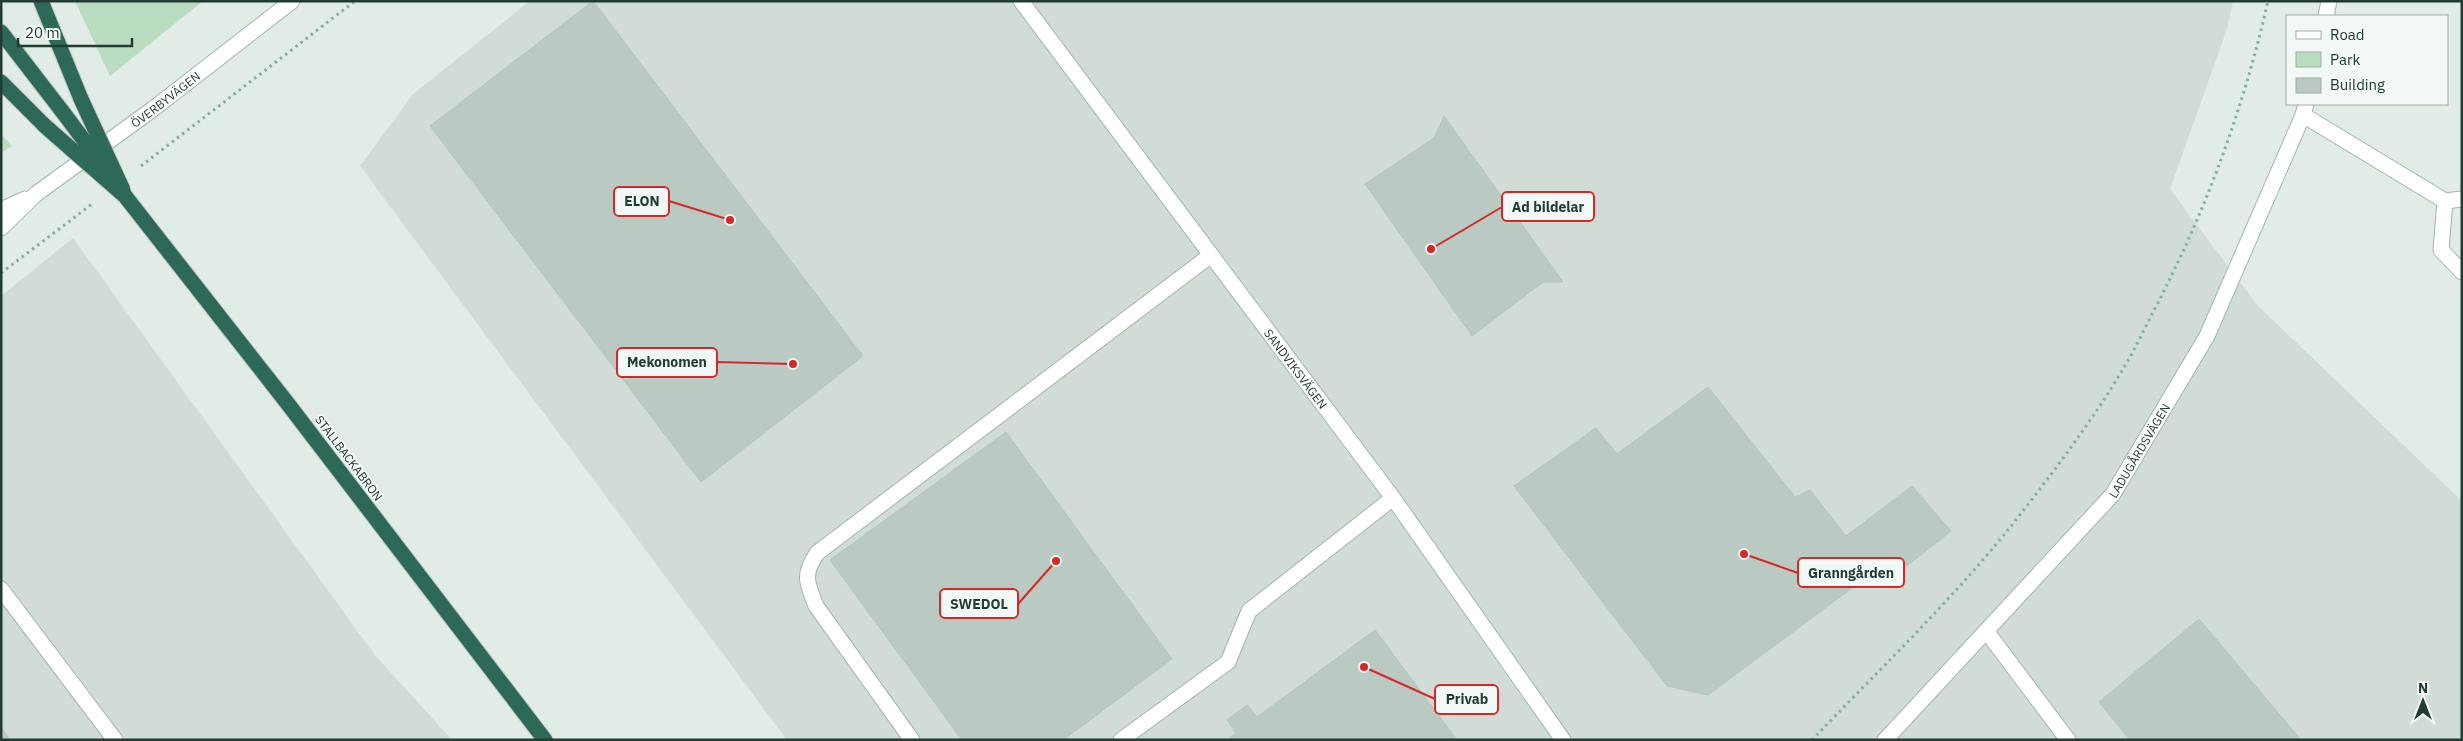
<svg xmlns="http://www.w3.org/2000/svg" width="2463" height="741" font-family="'IBM Plex Sans',sans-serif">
  <rect width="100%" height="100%" fill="#e1ece6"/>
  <g fill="#d0dcd5">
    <path d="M530,1H2233L2227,29L2170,189L2258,306L2462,501V740H787L360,166L413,94Z"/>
    <path d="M73,238L374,654L452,740H1V296Z"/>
  </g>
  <g fill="#baddc1">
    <path d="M75,1H203L110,76Z"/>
    <path d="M1,134L12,146L1,153Z"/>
  </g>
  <g fill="#bac9c2" stroke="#b4c5bd">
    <path d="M593,1L863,356L701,482L430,126Z"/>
    <path d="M1444,116L1563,282H1543L1472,336L1365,184L1434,138Z"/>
    <path d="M1708,387L1795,497L1810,490L1846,536L1912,486L1951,531L1884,584L1875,571L1708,695L1667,686L1514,486L1596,428L1617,454Z"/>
    <path d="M1006,432L1172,659L1063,740H962L830,560Z"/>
    <path d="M2199,619L2301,740H2130L2099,702Z"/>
    <path d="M1375,630L1457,740H1227L1236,733L1227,720L1247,705L1257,717Z"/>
    <path d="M1,727L10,740H1Z"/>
  </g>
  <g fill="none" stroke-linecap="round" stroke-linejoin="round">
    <defs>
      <g id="lane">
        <path d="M2303,115L2445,201L2462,199"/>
        <path d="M2445,201L2441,250L2462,272"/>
        <path d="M1,589L115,740"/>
        <path d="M1987,632L2068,740"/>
        <path d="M912,740L816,606C807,582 802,576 817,553L1211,255"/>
        <path d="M1121,740L1228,662L1249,611L1393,498"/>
      </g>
      <g id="secondary">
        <path id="s1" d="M1021,1L1393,498L1563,740"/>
        <path d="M2326,16L2329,1"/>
        <path d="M1,210L25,199"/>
        <path id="s2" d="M1,228L36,194L153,109L292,1"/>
        <path id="s3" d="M1885,740L2113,494L2207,336L2303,115L2306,104"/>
      </g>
      <g id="highway">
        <path d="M41,1L81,99"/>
        <path d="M1,32L62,111"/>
        <path d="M1,82L45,126"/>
        <path d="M125,196L288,404L545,740"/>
      </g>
    </defs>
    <use href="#lane" stroke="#a4b4ad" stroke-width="17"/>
    <use href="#secondary" stroke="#a0b7ae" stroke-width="17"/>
    <use href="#highway" stroke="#c1c8c6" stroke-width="17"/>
    <g stroke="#82af9e" stroke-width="3" stroke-dasharray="2.5 4" stroke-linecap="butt">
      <path d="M141,166L355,1"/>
      <path d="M1,273L92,204"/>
      <path d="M1812,740C1876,673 1944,608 2003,536C2044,485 2088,427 2122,371C2133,353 2142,334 2151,316C2204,216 2243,111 2268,1"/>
    </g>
    <use href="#lane" stroke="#fff" stroke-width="15"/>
    <use href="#secondary" stroke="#fff" stroke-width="15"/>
    <use href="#highway" stroke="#2e6858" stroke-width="15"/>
    <defs>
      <g id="highway-bridge">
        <path d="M81,99L123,190"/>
        <path d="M62,111L107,171"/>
        <path d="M45,126L125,196"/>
      </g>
    </defs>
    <use href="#highway-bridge" stroke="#c1c8c6" stroke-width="17" stroke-linecap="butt"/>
    <use href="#highway-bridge" stroke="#2e6858" stroke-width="15"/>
  </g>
  <g text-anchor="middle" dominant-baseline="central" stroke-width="4" stroke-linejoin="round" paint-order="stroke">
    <g font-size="12" fill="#223c33" stroke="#f2f8f5">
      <text stroke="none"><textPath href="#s2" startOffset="209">ÖVERBYVÄGEN</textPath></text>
      <text stroke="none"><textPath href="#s1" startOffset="459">SANDVIKSVÄGEN</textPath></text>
      <text stroke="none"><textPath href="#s3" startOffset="386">LADUGÅRDSVÄGEN</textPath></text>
      <text transform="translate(349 458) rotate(53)">STALLBACKABRON</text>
    </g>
  </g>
  <path fill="none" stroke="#d62828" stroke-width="2" d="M730 220L669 201M1431 249L1502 207M793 364L717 362M1744 554L1798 573M1056 561L1018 604M1364 667L1435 699"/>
  <g fill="#d62828" stroke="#f2f8f5" stroke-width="2">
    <circle cx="730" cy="220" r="5"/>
    <circle cx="1431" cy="249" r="5"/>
    <circle cx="793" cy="364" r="5"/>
    <circle cx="1744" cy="554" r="5"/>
    <circle cx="1056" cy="561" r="5"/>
    <circle cx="1364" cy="667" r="5"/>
  </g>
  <g fill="#f2f8f5" stroke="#d62828" stroke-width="2">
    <rect x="614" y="187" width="55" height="29" rx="5"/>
    <rect x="1502" y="192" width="92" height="29" rx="5"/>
    <rect x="617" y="348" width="100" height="29" rx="5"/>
    <rect x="1798" y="558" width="106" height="29" rx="5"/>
    <rect x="940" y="589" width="78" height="29" rx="5"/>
    <rect x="1435" y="685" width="63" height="29" rx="5"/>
  </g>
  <g font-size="14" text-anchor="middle" font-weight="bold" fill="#223c33">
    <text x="642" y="206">ELON</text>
    <text x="1548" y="212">Ad bildelar</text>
    <text x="667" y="367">Mekonomen</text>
    <text x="1851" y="578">Granngården</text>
    <text x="979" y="609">SWEDOL</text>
    <text x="1467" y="704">Privab</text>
  </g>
  <rect width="2463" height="741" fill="none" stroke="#223c33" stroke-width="5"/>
  <rect x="2286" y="15" width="162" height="90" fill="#f2f8f5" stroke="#9fada7"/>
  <rect x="2296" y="31" width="25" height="8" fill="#ffffff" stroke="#9fada7"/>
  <text x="2330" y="40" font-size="15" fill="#223c33">Road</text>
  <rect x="2296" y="52" width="25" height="15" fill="#baddc1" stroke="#9fada7"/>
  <text x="2330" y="65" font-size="15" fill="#223c33">Park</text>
  <rect x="2296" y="78" width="25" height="15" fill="#bac9c2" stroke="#9fada7"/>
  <text x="2330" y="90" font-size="15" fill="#223c33">Building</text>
  <g transform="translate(2423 701)" stroke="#f2f8f5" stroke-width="4" paint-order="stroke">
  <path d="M0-4L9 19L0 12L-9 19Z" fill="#223c33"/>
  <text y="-8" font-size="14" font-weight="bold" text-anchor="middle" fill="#223c33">N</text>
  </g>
  <path d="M18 38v8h114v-8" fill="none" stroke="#223c33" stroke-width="2.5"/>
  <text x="25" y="38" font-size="15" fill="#223c33" stroke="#f2f8f5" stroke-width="4" paint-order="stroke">20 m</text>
</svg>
